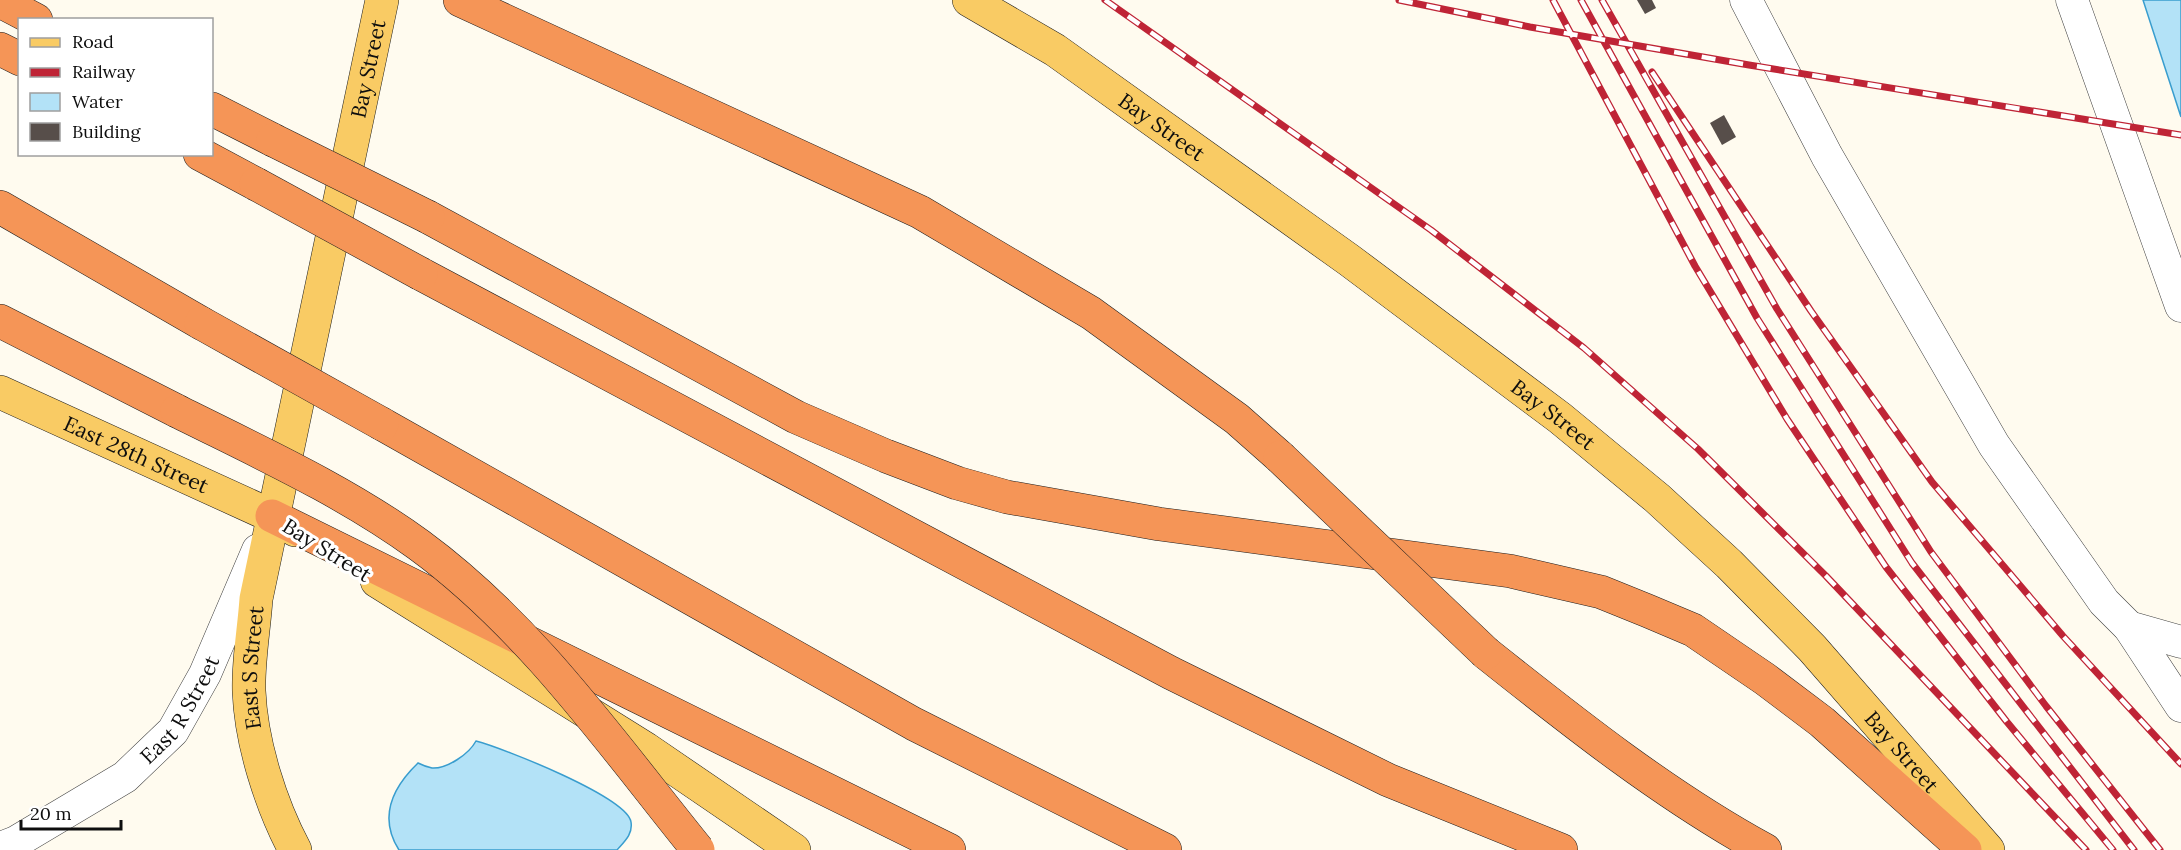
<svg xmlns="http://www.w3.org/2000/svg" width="2181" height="850" font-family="Lora,serif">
  <rect width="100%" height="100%" fill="#fffbef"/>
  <g fill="#b3e2f7" stroke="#399dce" stroke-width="1.5">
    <path d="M2143,0H2181V117Z"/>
    <path d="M476,741C503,748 627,797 631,822C633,834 625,841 617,850H399C378,817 392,788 418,763C422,765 427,767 432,768C447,769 469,754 476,741Z"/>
  </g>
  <g fill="#574e4a">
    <path d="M1637,0H1652L1656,8L1645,14Z"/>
    <path d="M1724,115L1736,137L1722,145L1710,123Z"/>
  </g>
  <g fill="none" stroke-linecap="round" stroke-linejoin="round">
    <defs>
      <g id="minor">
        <path d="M1746,0L1827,156L1994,445L2104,602L2129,627L2181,642"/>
        <path d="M2072,0L2181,306"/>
        <path d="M2129,627L2181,706"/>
        <path id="s1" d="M0,848L16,842L125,777L173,731L205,674L258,550"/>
      </g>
      <g id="major">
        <path id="s2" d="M969,0L1055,50L1349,260L1560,418L1657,498L1729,564L1812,648L1988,850"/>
        <path id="s3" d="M0,392L272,516L295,530"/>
        <path d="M377,581L646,749L794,850"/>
        <path id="s4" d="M295,850C271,805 251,743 249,691C248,661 254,629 256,599L382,0"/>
      </g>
      <g id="highway">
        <path d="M460,0L920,212L1091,313L1237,419L1280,457"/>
        <path d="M0,1L36,20"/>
        <path d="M0,49L20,59"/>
        <path d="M212,109L273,140"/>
        <path d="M200,154L256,184"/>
        <path d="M0,207L201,323"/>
        <path d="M428,217L796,417L886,456L957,483L1007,497L1159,524L1510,571L1601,592L1648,611L1693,630L1765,679L1822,722L1965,850"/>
        <path d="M421,274L1171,673L1388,780L1561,850"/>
        <path d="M0,321L177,411"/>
        <path d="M382,424L914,724L1165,850"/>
        <path d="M272,516L949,850"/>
        <path d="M1486,653C1574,723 1666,796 1765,850"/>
      </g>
    </defs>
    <use href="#minor" stroke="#414141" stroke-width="33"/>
    <use href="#major" stroke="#1f1f1f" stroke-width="34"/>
    <use href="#highway" stroke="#1f1f1f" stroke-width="34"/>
    <use href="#minor" stroke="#fff" stroke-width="32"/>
    <use href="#major" stroke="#f9cb64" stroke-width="33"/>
    <use href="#highway" stroke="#f59557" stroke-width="33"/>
    <defs>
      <g id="rail">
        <path d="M1105,0L1431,230L1584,348L1698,449L1826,576L2086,850"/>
        <path d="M1399,0L1530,27L1749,65L2181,135"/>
        <path d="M1553,0L1695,266L1787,419L1886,567L2007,722L2113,850"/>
        <path d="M1581,0L1757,318L1912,563L2134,850"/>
        <path d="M1602,0L1777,309L1931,552L2046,706L2160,850"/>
        <path d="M1652,72L1811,311L1932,482L2063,636L2181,764"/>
      </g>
    </defs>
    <use href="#rail" stroke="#bf2436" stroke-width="7"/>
    <use href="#rail" stroke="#fff" stroke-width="4.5" stroke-dasharray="14" stroke-linecap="butt"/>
    <defs>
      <g id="highway-bridge">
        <path d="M273,140L428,217"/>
        <path d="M256,184L421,274"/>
        <path d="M201,323L382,424"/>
        <path d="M177,411C259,452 345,491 419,545C531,627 612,744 698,850"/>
        <path d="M1280,457L1486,653"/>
      </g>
    </defs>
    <use href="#highway-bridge" stroke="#1f1f1f" stroke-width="34" stroke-linecap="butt"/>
    <use href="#highway-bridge" stroke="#f59557" stroke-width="33"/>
  </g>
  <g text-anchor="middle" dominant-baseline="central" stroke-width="6" stroke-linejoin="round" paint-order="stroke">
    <g font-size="21" fill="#0e0e0e" stroke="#fff">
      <text stroke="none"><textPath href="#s4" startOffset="801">Bay Street</textPath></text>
      <text stroke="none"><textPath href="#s2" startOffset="231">Bay Street</textPath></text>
      <text stroke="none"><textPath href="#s2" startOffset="717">Bay Street</textPath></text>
      <text stroke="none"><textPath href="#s3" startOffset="150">East 28th Street</textPath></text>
      <text transform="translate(327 550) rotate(32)">Bay Street</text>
      <text stroke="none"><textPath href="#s4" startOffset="190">East S Street</textPath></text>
      <text stroke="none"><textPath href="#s1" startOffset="232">East R Street</textPath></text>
      <text stroke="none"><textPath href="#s2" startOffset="1203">Bay Street</textPath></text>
    </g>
  </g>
  <rect x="18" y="18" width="195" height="138" fill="#ffffff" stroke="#9f9f9f" stroke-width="1.5"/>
  <rect x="30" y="38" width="30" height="9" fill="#f9cb64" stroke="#9f9f9f" stroke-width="1.5"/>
  <text x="72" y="48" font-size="18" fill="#0e0e0e">Road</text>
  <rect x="30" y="68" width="30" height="9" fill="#bf2436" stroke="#9f9f9f" stroke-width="1.5"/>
  <text x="72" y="78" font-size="18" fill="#0e0e0e">Railway</text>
  <rect x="30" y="93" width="30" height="18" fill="#b3e2f7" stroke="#9f9f9f" stroke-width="1.5"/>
  <text x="72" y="108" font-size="18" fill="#0e0e0e">Water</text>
  <rect x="30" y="123" width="30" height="18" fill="#574e4a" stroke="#9f9f9f" stroke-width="1.5"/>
  <text x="72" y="138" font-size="18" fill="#0e0e0e">Building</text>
  <path d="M21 820v9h100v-9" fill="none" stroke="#0e0e0e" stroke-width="3"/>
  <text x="30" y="820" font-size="18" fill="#0e0e0e" stroke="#ffffff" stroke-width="4.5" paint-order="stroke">20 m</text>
</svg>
